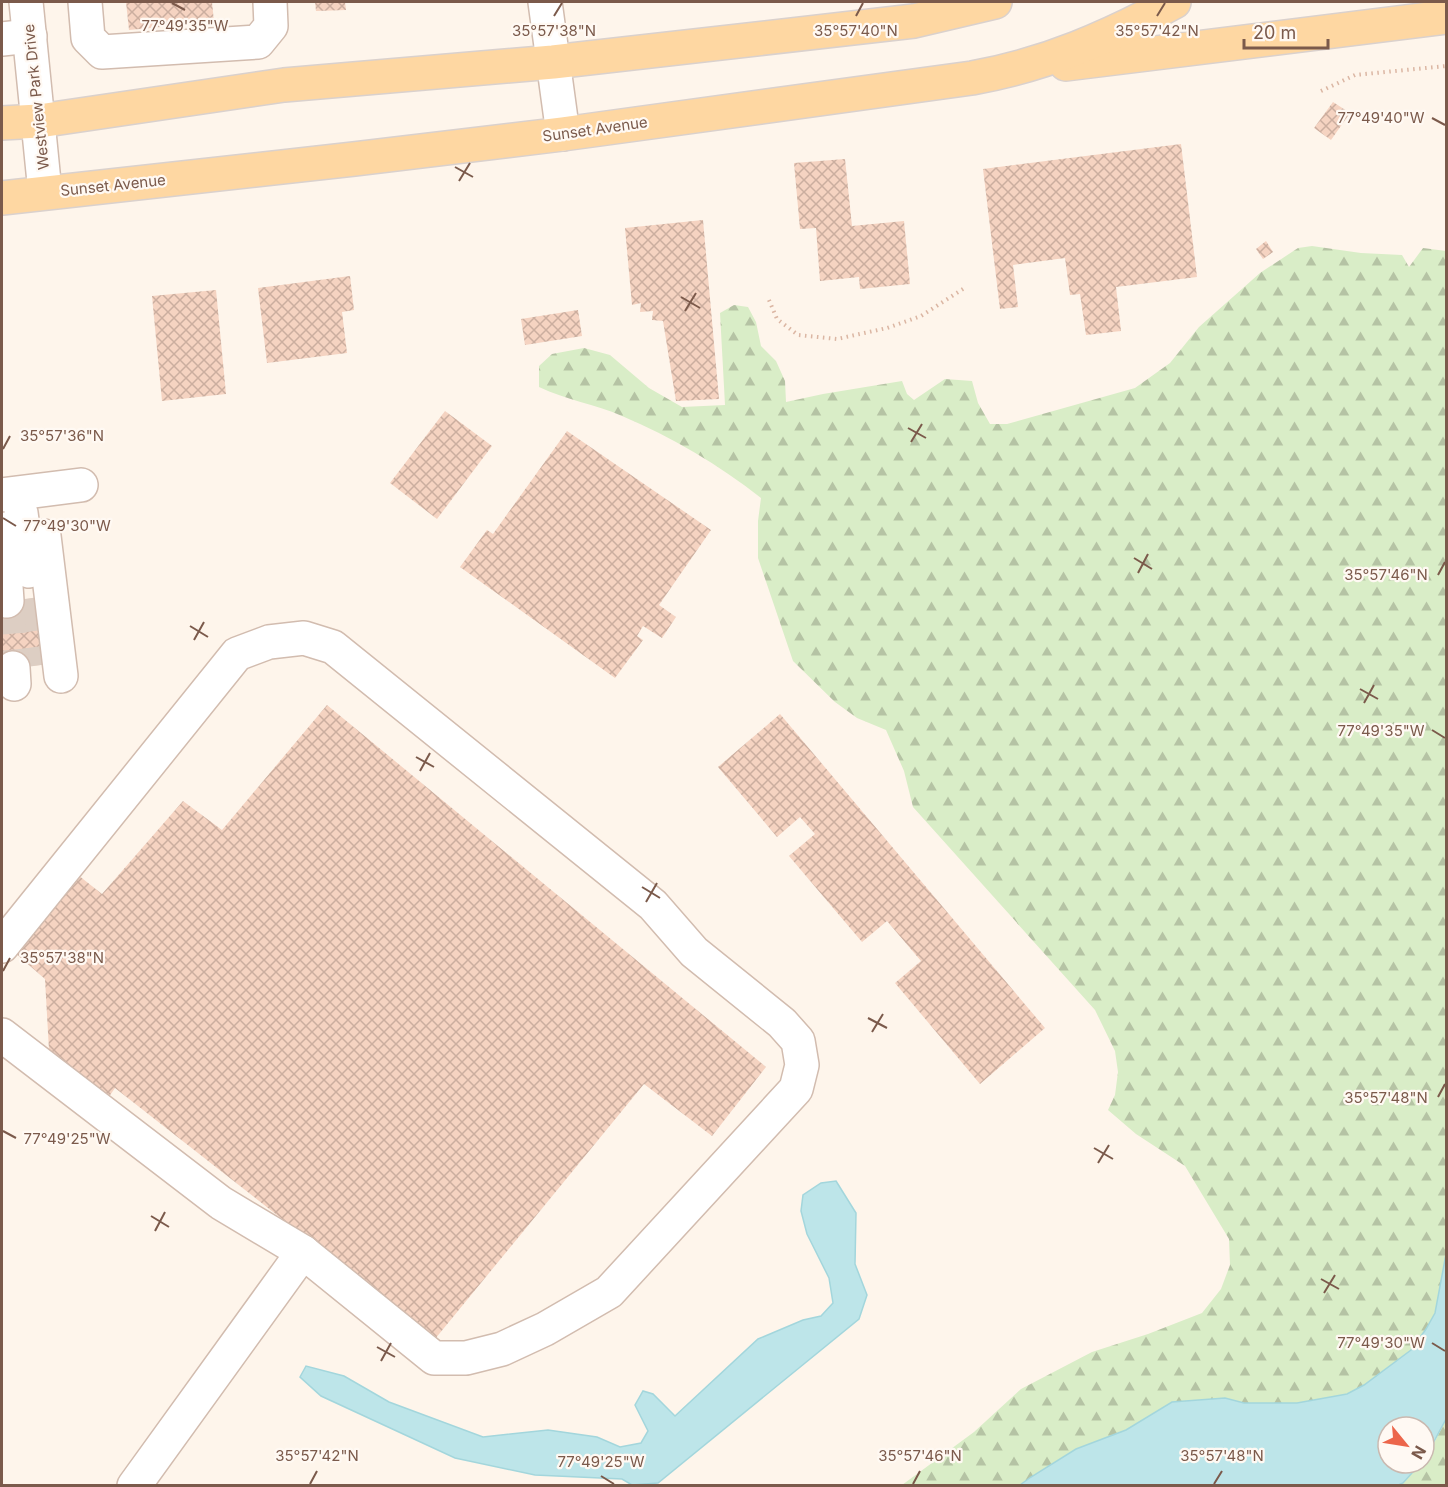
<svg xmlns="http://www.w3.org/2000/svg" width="1448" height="1487" font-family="Inter,sans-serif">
  <defs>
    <pattern id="forest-firs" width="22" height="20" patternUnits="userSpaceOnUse" patternTransform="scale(1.5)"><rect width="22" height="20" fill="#d9edc7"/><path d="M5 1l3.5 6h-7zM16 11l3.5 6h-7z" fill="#b5c3a4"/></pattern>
    <pattern id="building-cross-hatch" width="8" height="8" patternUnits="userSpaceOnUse" patternTransform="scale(1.5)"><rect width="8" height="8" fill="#f5d3c1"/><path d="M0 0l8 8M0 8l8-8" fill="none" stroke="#cbae9f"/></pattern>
  </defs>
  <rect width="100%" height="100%" fill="#fef5eb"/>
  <g fill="url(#forest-firs)">
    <path d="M1312,246L1361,253L1402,255L1409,267L1423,248L1446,251V1254L1435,1313L1426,1329L1411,1350L1364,1385L1347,1394L1297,1403H1244L1225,1398L1172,1402L1126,1430L1076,1449L1031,1477L1020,1485H902L974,1432L1021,1389L1092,1352L1148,1334L1202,1313L1221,1289L1230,1265L1229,1239L1185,1166L1136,1134L1108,1110L1115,1095L1118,1072L1115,1051L1095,1010L913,807L904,771L886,730L857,718L835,702L793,661L758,558V521L761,498C719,465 672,437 622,416C595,404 566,400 539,387V366L552,354L584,348L610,355L649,388L682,407L725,405L720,313L734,305L748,307L756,322L761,346L776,361L785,381L786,402L823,394L902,381L907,394L914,400L945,379L972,381L978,403L990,424H1007L1135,388L1170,363L1199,327L1260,273L1298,248Z"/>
    <path d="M1446,1419V1485L1396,1486L1403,1482L1421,1463H1424Z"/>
  </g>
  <g fill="#bde5e9" stroke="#a3d6dc" stroke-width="1.5">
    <path d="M836,1181L856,1213L855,1264L867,1295L859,1319L658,1483L632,1485L622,1479L535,1475L455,1458L321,1396L300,1377L306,1366L344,1376L389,1402L483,1437L548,1430L597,1437L620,1447L641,1443L648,1431L635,1405L643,1391L653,1394L675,1416L758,1339L803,1320L821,1316L833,1303L829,1278L807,1234L801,1211L803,1195L821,1183Z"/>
    <path d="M1446,1254V1419L1424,1460V1427H1388V1463H1421L1403,1483L1396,1486L1020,1485L1031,1477L1076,1449L1126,1430L1172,1402L1225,1398L1244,1403H1297L1347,1394L1364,1385L1411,1350L1426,1329L1435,1313Z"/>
  </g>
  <g fill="url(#building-cross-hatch)">
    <path d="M126,2H212L214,22L129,30Z"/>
    <path d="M315,2H345L346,10L316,11Z"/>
    <path d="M1333,102L1350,113L1331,140L1314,128Z"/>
    <path d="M1181,144L1197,277L1116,287L1121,331L1086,335L1080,294L1070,295L1065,258L1013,265L1018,307L1000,309L983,169Z"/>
    <path d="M845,159L852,226L904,221L910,284L860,289L859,277L820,281L816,228L800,229L794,163Z"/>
    <path d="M703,220L719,399L676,401L663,321L652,320L653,311L640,312L641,303L632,305L625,228Z"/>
    <path d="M1266,241L1273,252L1263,259L1256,249Z"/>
    <path d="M350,276L354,310L342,312L347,353L267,363L258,288Z"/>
    <path d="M216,290L226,394L162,401L152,296Z"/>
    <path d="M578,310L582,336L525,345L521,319Z"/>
    <path d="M445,411L492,446L437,519L390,483Z"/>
    <path d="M567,431L711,530L659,605L676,617L662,638L643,626L637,636L643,640L615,678L460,567L487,530L493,534Z"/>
    <path d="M43,597L50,664L2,669V602Z"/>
    <path d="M327,705L766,1067L712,1136L644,1084L435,1339L115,1088L101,1108L50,1068L45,979L14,952L78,875L102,894L183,801L222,830Z"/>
    <path d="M780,714L1045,1028L980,1084L895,983L921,961L887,921L862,942L789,856L815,834L800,817L777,837L718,767Z"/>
  </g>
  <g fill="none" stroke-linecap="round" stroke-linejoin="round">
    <g stroke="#ddcec3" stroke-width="33" stroke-dasharray="33 16" stroke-linecap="butt">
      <path d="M32,598L41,665"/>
      <path d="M7,601L13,668"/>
    </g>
    <defs>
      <g id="minor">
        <path d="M26,2L45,192"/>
        <path d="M85,2L88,38L102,52L258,42L271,26L270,2"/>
        <path d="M545,2L563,134"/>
        <path d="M2,39L30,36"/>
        <path d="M2,495L81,485"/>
        <path d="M21,513L29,571"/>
        <path d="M2,529L7,601"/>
        <path d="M44,536L61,676"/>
        <path d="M13,668L14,684"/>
        <path d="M2,946L237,654L269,642L304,638L333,647L653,905L694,952L782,1023L798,1041L802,1065L796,1089L609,1292L545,1329L502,1349L466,1358H434L303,1252L221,1203L2,1035"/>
        <path d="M134,1486L303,1252"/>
      </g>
      <g id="major">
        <path d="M1066,64L1446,17"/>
        <path d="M2,123L39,121L284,85L553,62L914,21L995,2"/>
        <path d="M2,198L354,159L563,134L972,78C1046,65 1109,37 1174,2"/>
      </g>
    </defs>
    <use href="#minor" stroke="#d2bcaf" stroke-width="36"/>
    <use href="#major" stroke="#dad1cd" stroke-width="36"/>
    <g stroke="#dbb6a3" stroke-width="4" stroke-dasharray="1.5 4.5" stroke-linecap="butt">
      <path d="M1321,91L1355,75L1446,66"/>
      <path d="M769,300L777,319L798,335L837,339L887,328L921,316L966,287"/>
    </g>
    <use href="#minor" stroke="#fff" stroke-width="33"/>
    <use href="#major" stroke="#fed7a2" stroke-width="33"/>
  </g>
  <path fill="none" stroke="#7b5a4b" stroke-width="2" d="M172,3L185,10M554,16L562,3M856,16L863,3M1157,16L1165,3M1432,118L1445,125M455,167L473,177M459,181L470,163M681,297L700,308M685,311L696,293M908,428L926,438M911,442L922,424M3,449L10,436M3,518L16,526M1134,558L1152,569M1138,573L1148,554M1438,575L1445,562M190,626L208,637M194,640L204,622M1360,689L1378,699M1364,703L1374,685M1432,730L1445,738M416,757L434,767M420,771L430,753M642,887L660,898M646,902L657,883M3,971L10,958M868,1018L887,1028M872,1032L883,1014M1438,1097L1445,1084M3,1131L16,1138M1094,1148L1113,1159M1098,1163L1109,1145M151,1216L169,1227M155,1231L165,1212M1321,1279L1339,1289M1324,1293L1335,1275M1432,1343L1445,1351M377,1347L395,1357M381,1361L391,1343M601,1476L614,1484M310,1484L317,1471M913,1484L920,1471M1214,1484L1222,1471"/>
  <g text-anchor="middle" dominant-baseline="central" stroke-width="4.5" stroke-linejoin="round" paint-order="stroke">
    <g font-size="15" fill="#7b5a4b" stroke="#fff9f3">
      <text transform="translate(36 97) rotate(-96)">Westview Park Drive</text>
      <text transform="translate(595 129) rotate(-8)">Sunset Avenue</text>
      <text transform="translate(113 185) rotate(-6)">Sunset Avenue</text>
    </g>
  </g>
  <g font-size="15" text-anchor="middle" fill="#7b5a4b" stroke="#fff9f3" stroke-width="4.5" stroke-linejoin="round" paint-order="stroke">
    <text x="185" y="31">77°49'35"W</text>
    <text x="1157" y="36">35°57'42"N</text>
    <text x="554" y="36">35°57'38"N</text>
    <text x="856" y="36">35°57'40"N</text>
    <text x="1381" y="123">77°49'40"W</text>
    <text x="62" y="441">35°57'36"N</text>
    <text x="67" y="531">77°49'30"W</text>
    <text x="1386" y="580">35°57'46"N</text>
    <text x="1381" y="736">77°49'35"W</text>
    <text x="62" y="963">35°57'38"N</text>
    <text x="1386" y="1103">35°57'48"N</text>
    <text x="67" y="1144">77°49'25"W</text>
    <text x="1381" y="1348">77°49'30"W</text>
    <text x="317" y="1461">35°57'42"N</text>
    <text x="920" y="1461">35°57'46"N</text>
    <text x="1222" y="1461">35°57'48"N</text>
    <text x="601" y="1467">77°49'25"W</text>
  </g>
  <rect width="1448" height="1487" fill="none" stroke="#7b5a4b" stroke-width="6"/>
  <g transform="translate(1406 1445) rotate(120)"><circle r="28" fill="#fff9f3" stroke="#cab9b0" stroke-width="1.5"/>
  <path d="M0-4.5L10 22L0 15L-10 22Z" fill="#ec664b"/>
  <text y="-9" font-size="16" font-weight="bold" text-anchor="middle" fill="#7b5a4b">N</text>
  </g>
  <path d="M1244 39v9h84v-9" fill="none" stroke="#7b5a4b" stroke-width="3"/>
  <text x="1253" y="39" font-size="18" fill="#7b5a4b" stroke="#fff9f3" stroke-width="4.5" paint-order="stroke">20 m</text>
</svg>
